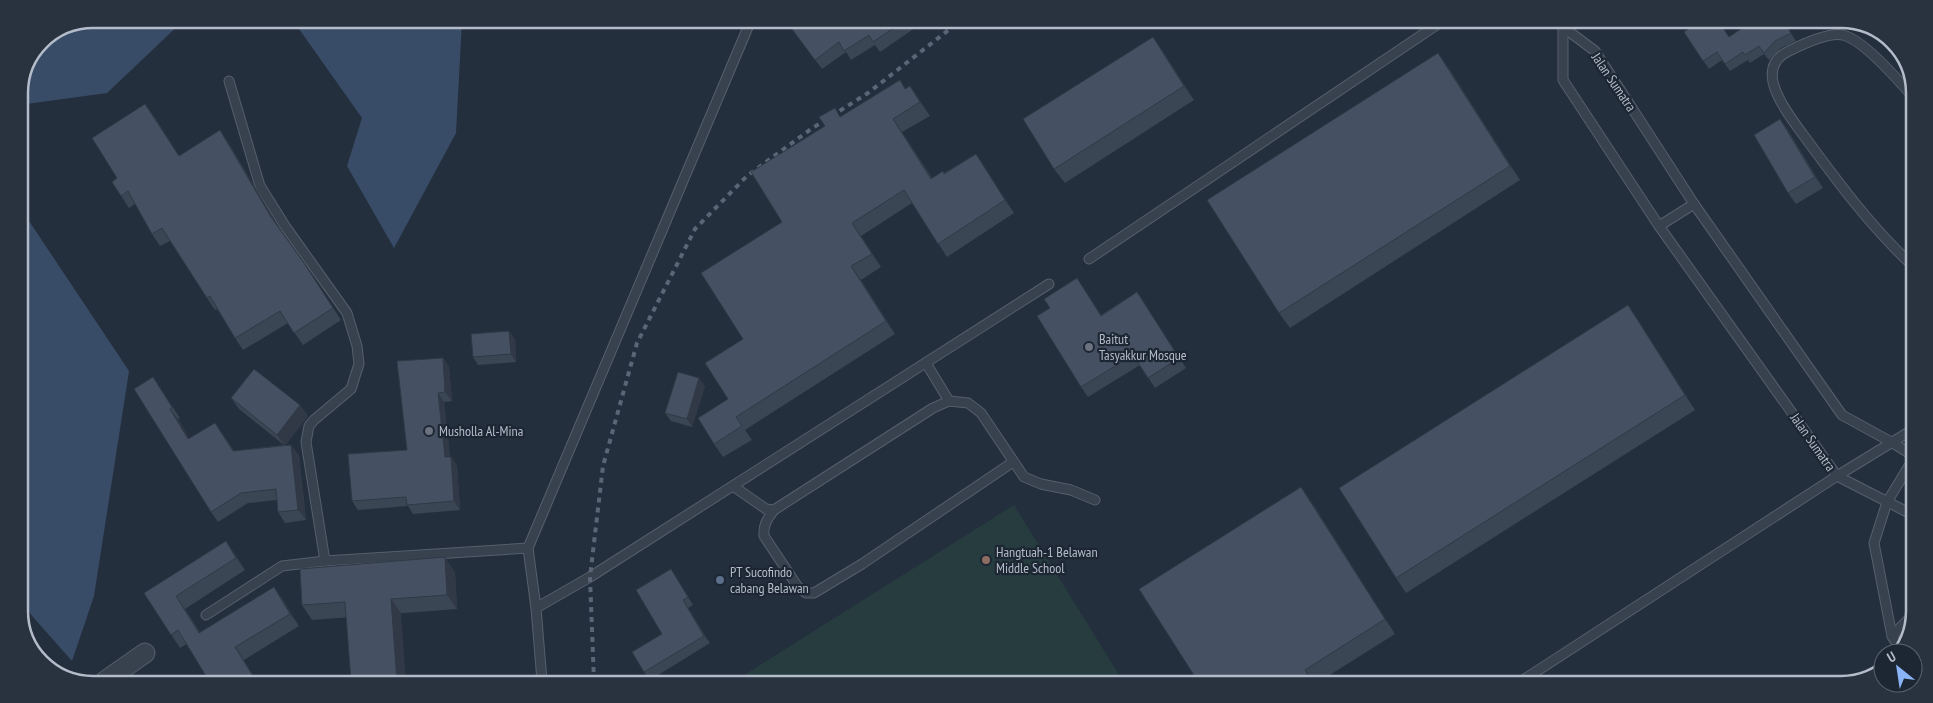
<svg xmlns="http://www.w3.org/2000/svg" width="1933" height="703" font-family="'PT Sans Narrow',sans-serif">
  <rect width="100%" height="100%" fill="#242f3e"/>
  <path fill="#263c3f" d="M1014,505L1124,683L733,682Z"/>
  <g fill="#394c67">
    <path d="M92,19H185L107,93L19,105V88L40,40Z"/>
    <path d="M292,19L462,20L456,133L394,248L347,166L362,118Z"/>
    <path d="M19,206L129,371L94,596L72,661L33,617L19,598Z"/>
  </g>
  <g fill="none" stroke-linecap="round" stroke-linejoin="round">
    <defs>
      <g id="lane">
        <path d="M1562,22L1563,27V80L1659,226L1837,476L1911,514"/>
        <path d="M1563,27L1595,51L1694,204L1842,415L1893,443L1912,455"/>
        <path d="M229,81L260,186L285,226L347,313L357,346L359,364L351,389L314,420L309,426L306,442L325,561"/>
        <path d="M1659,226L1694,204"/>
        <path d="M1089,259L1441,22"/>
        <path d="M1913,266C1872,228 1840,185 1807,140C1796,125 1777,101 1773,82C1770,67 1776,57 1789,51C1801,45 1829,32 1843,35C1864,40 1900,82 1914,98"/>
        <path d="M926,363L949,401"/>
        <path d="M733,486L766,509L774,510L933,408L949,401L968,403L981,413L1024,477L1041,484L1071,490L1095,500"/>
        <path d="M774,510C767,519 763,525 764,536L798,587L806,593H814L862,564L1013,462"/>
        <path d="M536,608L590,577L1049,284"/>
        <path d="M206,615L282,566L325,561L528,548"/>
        <path d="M1892,636L1911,617"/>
        <path d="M1900,649L1892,636L1874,543L1887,502L1912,461"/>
        <path d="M542,681L536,608L528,548L751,20"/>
        <path d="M1517,684L1837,476L1912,430"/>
      </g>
      <path id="street" d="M105,681L145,653"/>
    </defs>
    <use href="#lane" stroke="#565f6c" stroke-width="11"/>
    <use href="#street" stroke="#565f6c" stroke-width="21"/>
    <use href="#lane" stroke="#38414e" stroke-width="9"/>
    <use href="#street" stroke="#38414e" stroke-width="19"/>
    <path stroke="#5a6575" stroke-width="4" stroke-dasharray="5 5" stroke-linecap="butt" d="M594,682L590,577L603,466L637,343L695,229L747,176L811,129L868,93L960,21"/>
  </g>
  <g fill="#3b4654">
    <path d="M804,20L922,21L914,26L915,28L880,52L875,45L851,60L846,52L822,69L792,29Z"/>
    <path d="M1784,22L1796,41L1781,48L1769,60L1764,54L1750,63L1748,60L1730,71L1722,60L1709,69L1684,32L1729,36Z"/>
    <path d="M1153,37L1194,100L1065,183L1054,169Z"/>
    <path d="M1448,67L1520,180L1290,328L1279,313Z"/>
    <path d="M900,80L905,89L910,86L930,116L902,132L932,178L944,173L976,154L1014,213L947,257L912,203L861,236L881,267L861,280L895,334L745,430L752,440L723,457L714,444L728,399L743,339L782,222L841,117Z"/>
    <path d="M154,116L179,156L228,142L279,228L312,275L341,320L303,345L288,323L243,350L235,338L217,309L215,310L207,298L170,241L160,246L152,234L135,204L129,208L112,182L117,178Z"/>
    <path d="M1780,119L1788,130L1823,188L1796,204L1788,193Z"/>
    <path d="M1077,278L1101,315L1137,292L1186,368L1155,388L1140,365L1088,397L1081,387L1050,308Z"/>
    <path d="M1628,305L1638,320L1695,410L1406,593L1396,578Z"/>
    <path d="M515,339L516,362L478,365L473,357Z"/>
    <path d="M443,358L449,367L452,401L444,402L450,457H451L457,466L460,510L413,514L408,506L358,510L352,501L407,450Z"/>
    <path d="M705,386L692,427L671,421L665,413Z"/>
    <path d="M160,388L180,418L178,419L189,439L222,433L234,451L284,445L239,409L231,398L300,405L308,416L285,445L299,455L306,520L285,523L278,512L277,500L248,503L218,522L211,512Z"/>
    <path d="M1311,501L1395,634L1317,683H1199Z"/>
    <path d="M235,554L245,570L185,609L200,632L274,587L283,600L299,626L244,660L187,644L180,648L144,593Z"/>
    <path d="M671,569L693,605L688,608L710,643L650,680L644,672L662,634Z"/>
    <path d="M455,572L457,609L312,620L302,605Z"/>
  </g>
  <g fill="#303945">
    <path d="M1153,37L1163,51L1194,100L1184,86Z"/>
    <path d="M1438,53L1448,67L1520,180L1510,166Z"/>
    <path d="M910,86L919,99L930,116L920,102Z"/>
    <path d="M145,104L154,116L187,168L179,156Z"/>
    <path d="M893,119L902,132L940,192L931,179Z"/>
    <path d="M1780,119L1788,130L1823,188L1815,177Z"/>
    <path d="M220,130L228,142L280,229L271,217Z"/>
    <path d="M976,154L985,167L1014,213L1005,200Z"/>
    <path d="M852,223L861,236L881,267L872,254Z"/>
    <path d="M851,266L861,280L895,334L886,321Z"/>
    <path d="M1077,278L1084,288L1108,326L1101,316Z"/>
    <path d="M1137,292L1144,302L1186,368L1179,358Z"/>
    <path d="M1628,305L1638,320L1695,410L1685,395Z"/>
    <path d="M509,331L515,339L516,362L511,354Z"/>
    <path d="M443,358L449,367L452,401L445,392Z"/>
    <path d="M699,378L705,386L692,427L687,419Z"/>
    <path d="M438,393L444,402L451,466L445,457Z"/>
    <path d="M300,405L308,416L285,446L277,435Z"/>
    <path d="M170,409L178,419L196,450L188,439Z"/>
    <path d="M291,445L299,455L306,520L298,510Z"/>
    <path d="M451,457L457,466L460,510L454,501Z"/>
    <path d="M1301,487L1311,501L1395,634L1385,619Z"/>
    <path d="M226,541L235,554L245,570L236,558Z"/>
    <path d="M445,557L455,572L457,609L447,595Z"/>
    <path d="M274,587L283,600L299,626L290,614Z"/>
    <path d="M176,596L185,609L208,646L199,633Z"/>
    <path d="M391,599L401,613L406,681H397Z"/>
    <path d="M683,600L688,608L710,643L704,636Z"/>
    <path d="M235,647L244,660L257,681H256Z"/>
  </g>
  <g fill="#455162" stroke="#303945">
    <path d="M804,20H905L873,42L869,35L844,51L839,42L815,60L792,29Z"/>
    <path d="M1698,22H1719L1729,37L1751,22H1784L1791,33L1775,41L1764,53L1759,46L1745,55L1743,52L1725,64L1717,52L1703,61L1684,32Z"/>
    <path d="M1153,37L1184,86L1054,169L1023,119Z"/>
    <path d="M1438,53L1510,166L1279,313L1207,200Z"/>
    <path d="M900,80L905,89L910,86L920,102L893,119L931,179L943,171L944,174L976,154L1005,200L938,244L904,190L852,223L872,254L851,266L886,321L736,417L742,426L714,444L698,418L728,399L705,363L743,339L701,273L782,222L751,172L825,126L819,117L835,108L840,117Z"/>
    <path d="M145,104L179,156L220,130L271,217L304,263L333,308L294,333L280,311L235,338L210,296L207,298L162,228L152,234L128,191L121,196L112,182L117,178L92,138Z"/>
    <path d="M1780,119L1815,177L1788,193L1754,135Z"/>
    <path d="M1077,278L1101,316L1137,292L1179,358L1148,378L1133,355L1081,387L1037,316L1050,308L1044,299Z"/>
    <path d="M1628,305L1685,395L1396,578L1339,488Z"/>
    <path d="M509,331L511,354L473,357L471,334Z"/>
    <path d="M443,358L445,392L438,393L445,457H451L454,501L407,505L406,497L352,501L348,454L407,450L397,361Z"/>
    <path d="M254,369L300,405L277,435L231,398Z"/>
    <path d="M678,372L699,378L687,419L665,413Z"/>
    <path d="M153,377L172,407L170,409L188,439L215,423L233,451L291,445L298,510L278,512L276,489L241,493L211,512L134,389Z"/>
    <path d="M1301,487L1385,619L1305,670L1313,683H1199L1139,589Z"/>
    <path d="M226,541L236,558L176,596L199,633L274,587L290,614L235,647L256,681H209L178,630L171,635L144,593Z"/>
    <path d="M445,557L447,595L391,599L397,681H351L345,602L302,605L300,569Z"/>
    <path d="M671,569L688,597L683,600L704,636L644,672L632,652L662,634L636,590Z"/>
  </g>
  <g fill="#6b7280" stroke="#1d2633" stroke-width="2">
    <circle cx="1089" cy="347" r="5"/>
    <circle cx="429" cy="431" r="5"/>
  </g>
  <circle fill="#8d6e63" stroke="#1d2633" stroke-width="2" cx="986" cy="560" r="5"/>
  <circle fill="#5c6f8a" stroke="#1d2633" stroke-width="2" cx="720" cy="580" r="5"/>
  <g text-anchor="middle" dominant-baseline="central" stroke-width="4.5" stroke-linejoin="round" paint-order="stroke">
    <g font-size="14" fill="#b4bcc9" stroke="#1d2633">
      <text transform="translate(1614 82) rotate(56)">Jalan Sumatra</text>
      <text transform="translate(1813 442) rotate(55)">Jalan Sumatra</text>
    </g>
    <g font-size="14" fill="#b4bcc9" stroke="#1d2633" text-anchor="start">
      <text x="1099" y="339">Baitut<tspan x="1099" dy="16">Tasyakkur Mosque</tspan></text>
      <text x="439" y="431">Musholla Al-Mina</text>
      <text x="996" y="552">Hangtuah-1 Belawan<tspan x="996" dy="16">Middle School</tspan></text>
      <text x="730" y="572">PT Sucofindo<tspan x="730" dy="16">cabang Belawan</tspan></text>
    </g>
  </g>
  <path d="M0 0H1933V703H0ZM93 28H1841A65 65 0 0 1 1906 93V611A65 65 0 0 1 1841 676H93A65 65 0 0 1 28 611V93A65 65 0 0 1 93 28Z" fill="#29323f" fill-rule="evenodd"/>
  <path fill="none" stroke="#b4bcc9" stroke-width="2.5" d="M93 28H1841A65 65 0 0 1 1906 93V611A65 65 0 0 1 1841 676H93A65 65 0 0 1 28 611V93A65 65 0 0 1 93 28Z"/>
  <g transform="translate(1898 668) rotate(330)"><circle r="24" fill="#1d2633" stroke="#59626f"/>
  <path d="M0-4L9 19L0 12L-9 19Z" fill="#8ab4f8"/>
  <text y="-8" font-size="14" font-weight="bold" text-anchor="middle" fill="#b4bcc9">U</text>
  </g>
</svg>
